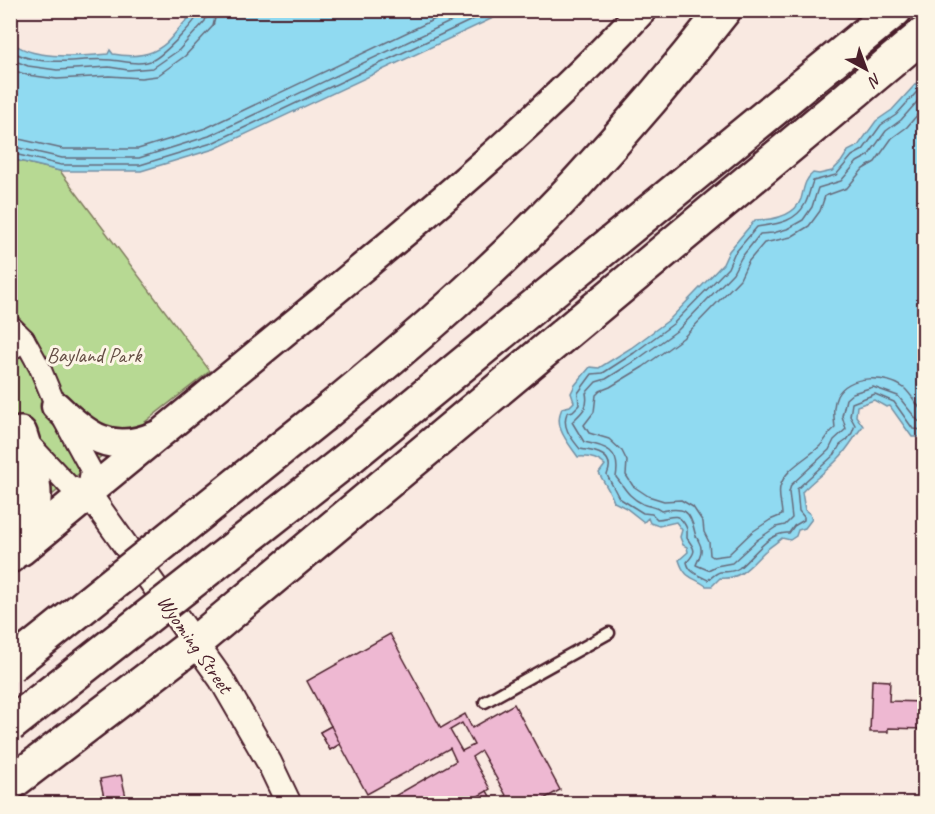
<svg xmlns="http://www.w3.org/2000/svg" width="935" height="814" font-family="Caveat,sans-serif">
  <rect width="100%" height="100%" fill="#f9e9e1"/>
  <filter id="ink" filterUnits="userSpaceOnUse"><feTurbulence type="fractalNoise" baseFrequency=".0167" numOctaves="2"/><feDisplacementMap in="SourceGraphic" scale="12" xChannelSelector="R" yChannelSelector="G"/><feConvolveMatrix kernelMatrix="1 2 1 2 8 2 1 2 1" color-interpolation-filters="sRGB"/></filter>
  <g filter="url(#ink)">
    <path fill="#b7d993" stroke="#807c5f" stroke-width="1.5" d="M11,159L60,171L210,371L11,527Z"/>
    <g fill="#90daf1" stroke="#748fa2" stroke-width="1.5">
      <path d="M199,10H508V11L214,149L141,171H60L11,159V41C31,61 80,56 108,54L110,50L113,54C135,58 156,56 171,38C180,28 187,17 199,10Z"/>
      <path d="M924,75V437H912L890,406L886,407L874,400L857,406L856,416L863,426C854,437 848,449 838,459C827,471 813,480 802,492L805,510L810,514L812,519L805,528L798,530L796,536L790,540L782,538C776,543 769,547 763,553C750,566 740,580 720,578L712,586H706C692,576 685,579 679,560L688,552L687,547L683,545L680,537L682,530L676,522L659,526L650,523L648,518L644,522L626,508L614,502C610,491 604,483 599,473L605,465C597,458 589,456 578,457C567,441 553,427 562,408L570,406L574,402L571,393L575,385L590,367L599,368L631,348L669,320L723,264L729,251L755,220C772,220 794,217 801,199C804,189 804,180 813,173L819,174L832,171L841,162L848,151L858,146L876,121L892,110Z"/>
    </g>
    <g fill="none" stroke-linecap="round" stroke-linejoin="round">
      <g stroke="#666a7a" stroke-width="1.5">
        <path d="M10,50C41,70 78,57 111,60C124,61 140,66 153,60C163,55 199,20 200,10"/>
        <path d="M10,59L28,66L57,70L109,67L128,70L153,68L179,50L205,21L208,10"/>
        <path d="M10,69L27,75L57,79L109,76L141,78L157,76L185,56L213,26L217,10"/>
        <path d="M924,84L896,115L881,125L863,150L852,156L836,175L813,181C810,188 809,197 805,204C795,223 775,224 757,227L734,254L728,268L673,324L634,353L603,373L592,374L578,393L579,405L573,411L567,413C561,427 572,439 580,449C596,451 616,455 607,475L619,498L643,513L652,514L657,519C669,519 676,511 684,523C688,529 687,531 687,538C694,549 698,550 687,562C689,573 699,575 708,580C712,577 716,573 720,572C728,571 732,573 739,568C754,556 769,531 789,533L794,526L804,520V517L799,511L797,489L835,454L840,445L847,440L852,433L855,425L850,416L852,403L875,394L894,402L913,429L924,430"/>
        <path d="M924,94L901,120L886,131L868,156L857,162L841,181L818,188L812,207L803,220L787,229L773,233L760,234L741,258L733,273L678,330L638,359L606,379L596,382L586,393C589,408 582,412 572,422L584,442C606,446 621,451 616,477C625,488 628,497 643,504C650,507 655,506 661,511C684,507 690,509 695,533C696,538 697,537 699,542C704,551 699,557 696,565L708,570L716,566L732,563L757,540L776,527L785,525L792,518L789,492L791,485L829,450L834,440L846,429L842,416L846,399L853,393L873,387L898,396L918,421L924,422"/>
        <path d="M924,107L907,127L892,138L875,162L863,169L847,188L825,196L820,211L809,226L791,237L764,243L748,262L740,279L683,338L643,367L610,387L600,391L596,395L594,412L584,425L589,433L609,439L622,451L627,461L626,475L633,486L648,496L664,501L681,500L693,507L703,522L704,532L709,542L710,555L713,557L728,555L752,532L770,520L782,515C782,506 778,496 780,487C785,468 808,458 820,446C826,440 828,433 835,428C834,417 832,406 837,396C849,374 887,375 904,388C912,395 917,406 924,413"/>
        <path d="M10,137L63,149H138L206,128L454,10"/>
        <path d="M10,146L62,158H139L209,136L475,10"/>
        <path d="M10,153L61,165H140L212,143L493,10"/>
      </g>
    </g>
    <g fill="#eeb8d2" stroke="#4a1f2b" stroke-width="1.5" fill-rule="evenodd">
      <path d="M390,634L441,728L465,714L472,728L514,704L560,790L535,804H511L481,751L472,757L490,789L487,791L494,804H381L456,761L450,748L367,794L340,744L330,750L320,732L331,726L307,681ZM462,723L474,745L462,751L450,730Z"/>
      <path d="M872,680L890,681L889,701L924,702V729L888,728V732H870Z"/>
      <path d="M331,726L340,744L330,750L320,732Z"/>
      <path d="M121,775L126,797L128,796L140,804H104L105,802L100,779Z"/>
      <path d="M487,791L494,804H466V803Z"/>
    </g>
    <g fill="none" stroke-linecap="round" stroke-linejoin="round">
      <defs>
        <path id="service" d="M485,702L609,633"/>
        <g id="minor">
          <path d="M10,325L24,339L40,368L56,406L91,470L88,493L69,486L26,440"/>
          <path d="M10,351L24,339"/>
        </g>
        <path id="tertiary" d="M88,493L221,679L269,762L289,804"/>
        <g id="secondary">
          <path d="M56,406C87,436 111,455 155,436"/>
          <path d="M88,493C164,431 240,368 316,306C429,213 542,118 642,10"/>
        </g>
        <g id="motorway">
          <path d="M323,415C411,343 498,268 576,184C627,129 677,70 724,10"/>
          <path d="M349,458L895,10"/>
          <path d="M20,549L88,493"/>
          <path d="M10,556C45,512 36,484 20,434"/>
          <path d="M10,784L196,642L924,34"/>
        </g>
      </defs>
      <use href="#service" stroke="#4a1f2b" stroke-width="15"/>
      <use href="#minor" stroke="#4a1f2b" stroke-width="24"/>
      <use href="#tertiary" stroke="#4a1f2b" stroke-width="28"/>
      <use href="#secondary" stroke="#4a1f2b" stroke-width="33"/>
      <use href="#motorway" stroke="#4a1f2b" stroke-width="38"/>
      <use href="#service" stroke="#fcf5e5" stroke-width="10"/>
      <use href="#minor" stroke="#fcf5e5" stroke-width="20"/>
      <use href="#tertiary" stroke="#fcf5e5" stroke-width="24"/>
      <use href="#secondary" stroke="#fcf5e5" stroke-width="28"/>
      <use href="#motorway" stroke="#fcf5e5" stroke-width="33"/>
      <defs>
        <g id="motorway-bridge">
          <path d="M10,666L323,415"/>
          <path d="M10,725L349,458"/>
        </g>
      </defs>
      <use href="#motorway-bridge" stroke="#4a1f2b" stroke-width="38" stroke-linecap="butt"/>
      <use href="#motorway-bridge" stroke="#fcf5e5" stroke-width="33"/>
    </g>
  </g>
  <g text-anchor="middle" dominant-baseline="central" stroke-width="6" stroke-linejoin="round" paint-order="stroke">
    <g font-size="21" fill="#654e45" stroke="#fcf5e5">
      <text x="94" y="355">Bayland Park</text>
    </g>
    <g font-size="21" fill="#4a1f2b" stroke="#fcf5e5">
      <text transform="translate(195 644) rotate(55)">Wyoming Street</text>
    </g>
  </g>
  <rect width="935" height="814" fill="none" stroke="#fcf5e5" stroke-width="36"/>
  <rect x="18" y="18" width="899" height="778" fill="none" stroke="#4a1f2b" stroke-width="2" filter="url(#ink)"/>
  <g transform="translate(866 69) rotate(139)" stroke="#fcf5e5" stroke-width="4.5" paint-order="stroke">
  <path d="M0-4.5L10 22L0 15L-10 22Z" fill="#4a1f2b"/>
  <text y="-9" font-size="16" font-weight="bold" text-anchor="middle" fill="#4a1f2b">N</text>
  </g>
</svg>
